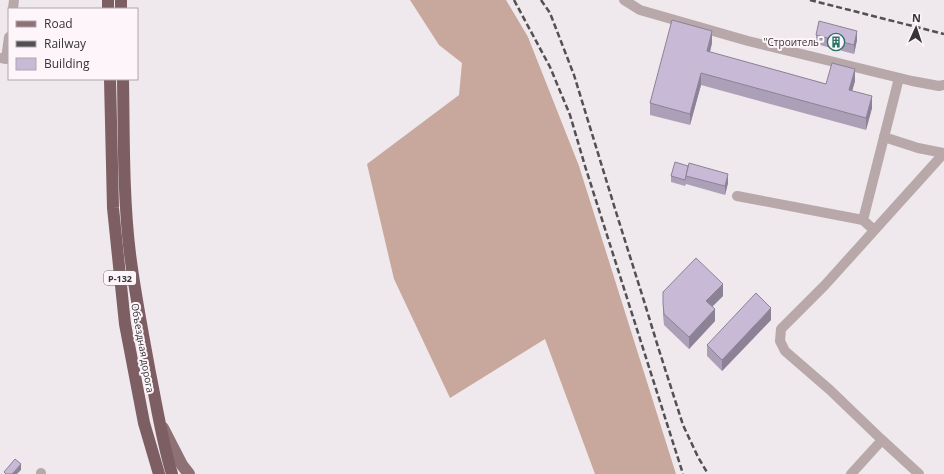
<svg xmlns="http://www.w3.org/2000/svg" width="944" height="474" font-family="'Open Sans',sans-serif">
  <rect width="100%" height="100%" fill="#efe8ed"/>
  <path fill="#c8a89c" d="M410,0H506L528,37L579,166L676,474H595L545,339L450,398L394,279L367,164L459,95L462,63L439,45Z"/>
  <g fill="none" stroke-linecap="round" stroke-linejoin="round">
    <g stroke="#b8a8aa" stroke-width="10">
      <path d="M624,0L640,10L748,41L912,81L939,86L944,85"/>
      <path d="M13,9L14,0"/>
      <path d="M0,58L6,59L9,37"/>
      <path d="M884,137L918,148L944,153"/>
      <path d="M737,196L863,220"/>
      <path d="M874,230L863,220L899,78"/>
      <path d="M41,474V473"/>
      <path d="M851,474L882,440"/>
      <path d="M919,474L882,440L830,390L785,351L780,341L781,329L825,285L944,153"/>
    </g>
    <path stroke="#8d7175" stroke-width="12" d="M163,428L182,465L189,474"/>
    <g stroke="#7d5e62" stroke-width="12">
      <path d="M108,0V9"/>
      <path d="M121,0V9"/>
      <path d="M110,79L113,208L125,324L144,423L159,474"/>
      <path d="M123,79C124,137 123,196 130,254C135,294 143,334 150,373C157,407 162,441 172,474"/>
    </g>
    <g stroke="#535052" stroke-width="2.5" stroke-dasharray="6 3" stroke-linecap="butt">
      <path d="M514,0L550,67L570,115L585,166L683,474"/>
      <path d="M541,0L550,13L574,75L616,212L644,301L659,350L683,425L698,457L708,474"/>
      <path d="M810,0L944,34"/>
    </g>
  </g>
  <g fill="#aca0b8">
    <path d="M816,35L857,40L854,54L816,44Z"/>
    <path d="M712,43L710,52L826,84L855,81L852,91L872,108L866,130L701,85L690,125L650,115V103Z"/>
    <path d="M675,162L728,183L725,195L686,184L685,186L671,182V176Z"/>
    <path d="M723,296L712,306L715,321L689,349L664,325L663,315V303Z"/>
    <path d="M771,320L722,371L707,356V345Z"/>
  </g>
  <g fill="#8c8296">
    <path d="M712,31V43L707,63V51Z"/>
    <path d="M857,31V40L854,54V45Z"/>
    <path d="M855,69V81L849,102V90Z"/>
    <path d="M701,73V85L690,125V114Z"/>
    <path d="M872,96V108L866,130V118Z"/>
    <path d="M728,174V183L725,195V186Z"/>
    <path d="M723,284V296L706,313V301Z"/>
    <path d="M771,308V320L722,371V360Z"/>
    <path d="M715,309V321L689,349V337Z"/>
    <path d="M21,464V470L17,474H12Z"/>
  </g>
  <g fill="#c8bad6" stroke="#8c8296">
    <path d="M672,20L712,31L707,51L826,84L832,63L855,69L849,90L872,96L866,118L701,73L690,114L650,103Z"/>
    <path d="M819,21L857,31L854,45L816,35Z"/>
    <path d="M675,162L688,166L686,176L685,180L671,176Z"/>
    <path d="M689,163L728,174L725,186L686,176Z"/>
    <path d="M696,258L723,284L706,301L715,309L689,337L664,314L663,303V292Z"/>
    <path d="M756,293L771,308L722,360L707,345Z"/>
    <path d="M15,459L21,464L12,474H6L4,472Z"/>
  </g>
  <defs>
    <symbol id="building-ring" viewBox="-11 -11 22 22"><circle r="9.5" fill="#fdf5fa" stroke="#2b7269" stroke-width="1.5"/><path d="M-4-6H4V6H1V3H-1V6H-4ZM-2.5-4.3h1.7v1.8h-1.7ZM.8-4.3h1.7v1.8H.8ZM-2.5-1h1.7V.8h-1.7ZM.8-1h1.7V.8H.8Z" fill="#2b7269"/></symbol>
  </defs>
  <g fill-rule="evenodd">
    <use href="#building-ring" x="826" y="32" width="20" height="20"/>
  </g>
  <g text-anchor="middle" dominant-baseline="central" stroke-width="4" stroke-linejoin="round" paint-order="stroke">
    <rect fill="#fdf5fa" stroke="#726e70" stroke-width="1" x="104" y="271" width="32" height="14" rx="3"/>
    <g font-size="9" font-weight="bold" fill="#363435">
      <text x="120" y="278">Р-132</text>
    </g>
    <g font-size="10" fill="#363435" stroke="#fdf5fa" text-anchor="end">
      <text x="823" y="42">"Строитель"</text>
    </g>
    <g font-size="10" fill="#363435" stroke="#fdf5fa">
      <text transform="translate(143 348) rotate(80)">Объездная дорога</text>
    </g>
  </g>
  <rect x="8" y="8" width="130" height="72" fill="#fdf5fa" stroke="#ada8ab"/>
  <rect x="16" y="21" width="20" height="6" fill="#8d7175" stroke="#ada8ab"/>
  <text x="44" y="28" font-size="12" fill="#363435">Road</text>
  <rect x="16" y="41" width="20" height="6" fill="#535052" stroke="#ada8ab"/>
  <text x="44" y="48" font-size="12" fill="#363435">Railway</text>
  <rect x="16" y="58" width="20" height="12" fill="#c8bad6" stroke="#ada8ab"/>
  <text x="44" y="68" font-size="12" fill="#363435">Building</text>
  <g transform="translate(916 28) rotate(3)" stroke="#fdf5fa" stroke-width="3" paint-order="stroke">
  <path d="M0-3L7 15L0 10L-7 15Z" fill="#363435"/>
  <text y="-6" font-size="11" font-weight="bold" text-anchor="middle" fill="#363435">N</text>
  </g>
</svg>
